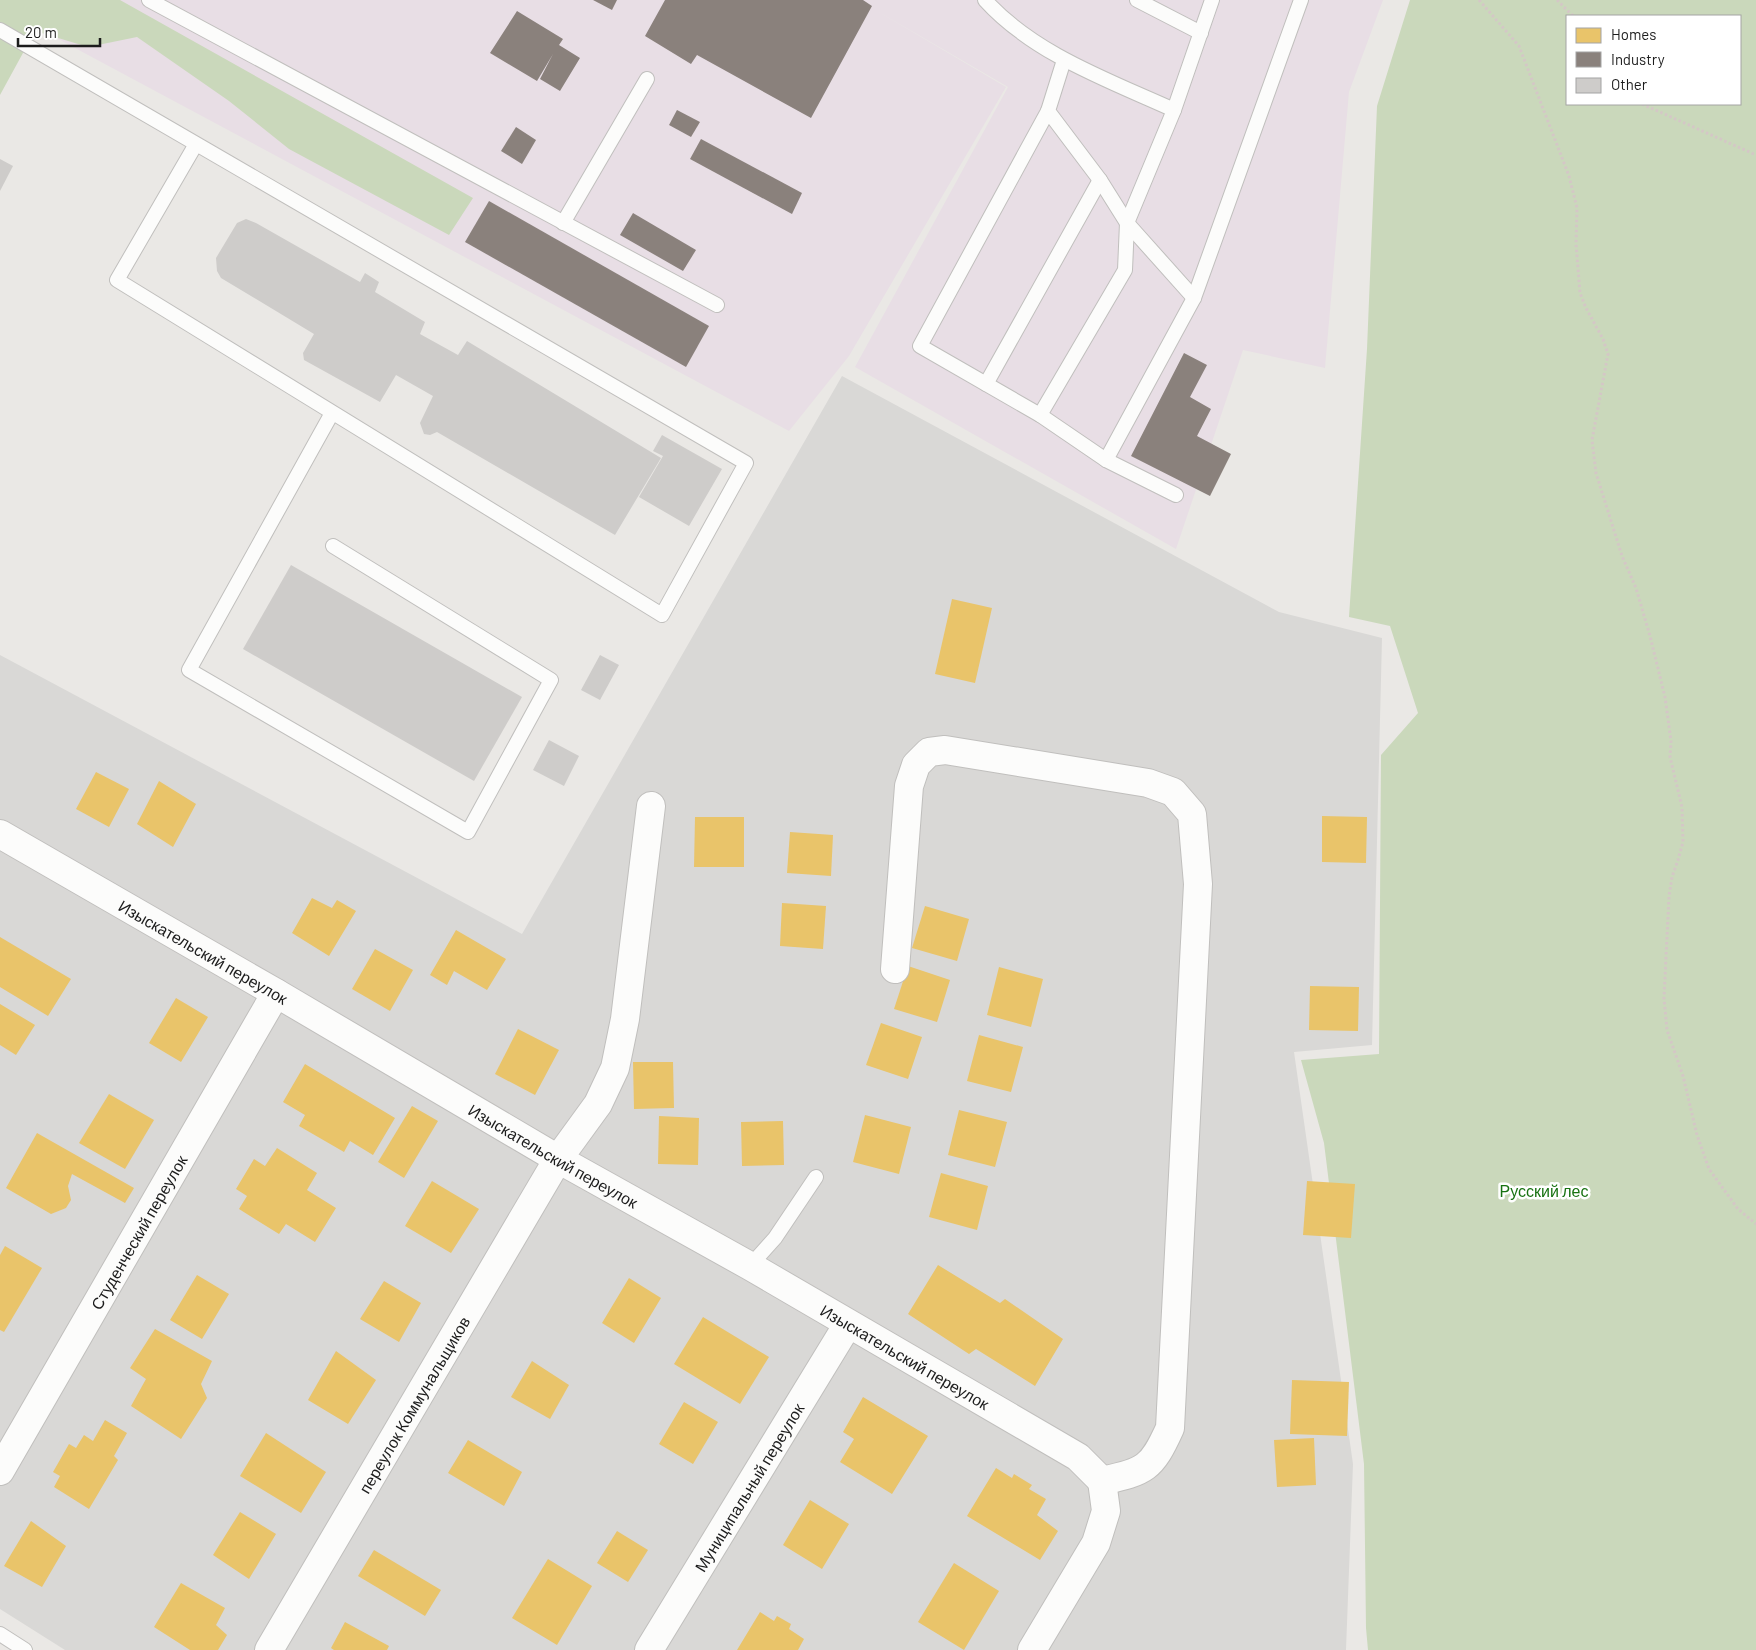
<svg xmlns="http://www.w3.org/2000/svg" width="1756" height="1650" font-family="Barlow,sans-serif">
  <rect width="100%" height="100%" fill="#eae8e5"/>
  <path fill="#d9d8d6" d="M842,376L1279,612L1382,638L1372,1045L1294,1052L1353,1464L1346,1650H65L0,1609V655L522,934Z"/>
  <path fill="#e8dee5" d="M29,0H1383L1349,92L1325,368L1243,350L1176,549L855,367L1008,87L872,8L1006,87L849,356L789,431L19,18Z"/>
  <g fill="#cad8bb" fill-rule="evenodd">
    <path d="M0,0H120L473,198L449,235L289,149L229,101L137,37L88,47L35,31L0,95Z"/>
    <path d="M1410,0H1756V1650H1368L1366,1628L1364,1464L1324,1143L1301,1060L1379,1054L1381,755L1418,713L1390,626L1349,617L1367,349L1377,106ZM1567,16H1740V104H1567Z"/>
  </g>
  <g fill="#e9c46a">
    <path d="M952,599L992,608L975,683L935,674Z"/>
    <path d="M96,772L129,789L109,827L76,809Z"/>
    <path d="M159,781L196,804L173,847L137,824Z"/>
    <path d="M1322,816L1367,817L1366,863L1322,862Z"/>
    <path d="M695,817H744V867H694Z"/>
    <path d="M790,832L833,835L831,876L787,873Z"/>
    <path d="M312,898L332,908L337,900L356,911L329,956L292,933Z"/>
    <path d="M782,903L826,906L823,949L780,946Z"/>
    <path d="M925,906L969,919L957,961L912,948Z"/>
    <path d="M456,930L506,959L487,990L454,971L447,985L430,975Z"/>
    <path d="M0,937L71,979L48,1016L0,987Z"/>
    <path d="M375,949L413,970L390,1011L352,989Z"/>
    <path d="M908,966L950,980L937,1022L894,1009Z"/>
    <path d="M999,967L1043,979L1031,1027L987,1015Z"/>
    <path d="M1310,986L1359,987L1358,1031L1309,1030Z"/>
    <path d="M176,998L208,1017L181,1062L149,1043Z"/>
    <path d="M0,1004L35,1025L16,1055L0,1045Z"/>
    <path d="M881,1023L922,1037L908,1079L866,1065Z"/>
    <path d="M518,1029L559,1050L535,1095L495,1074Z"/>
    <path d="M979,1035L1023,1047L1011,1092L967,1081Z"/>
    <path d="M633,1062H673L674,1108L634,1109Z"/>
    <path d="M305,1064L395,1118L373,1155L350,1141L344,1152L299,1126L305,1115L283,1102Z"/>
    <path d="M109,1094L154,1120L125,1169L79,1143Z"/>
    <path d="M412,1106L438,1121L404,1178L378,1162Z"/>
    <path d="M959,1110L1007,1122L995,1167L948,1155Z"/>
    <path d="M865,1115L911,1127L899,1174L853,1162Z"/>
    <path d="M659,1116L699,1118L698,1165L658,1164Z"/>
    <path d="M783,1121L784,1165L742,1166L741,1122Z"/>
    <path d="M37,1133L134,1188L125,1203L72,1174L68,1186L71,1200L66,1208L51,1214L6,1188Z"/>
    <path d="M277,1148L317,1173L307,1190L336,1208L315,1242L286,1224L279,1234L239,1209L247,1196L236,1189L254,1159L265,1166Z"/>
    <path d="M941,1173L988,1186L977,1230L929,1217Z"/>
    <path d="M432,1181L479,1209L451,1253L405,1226Z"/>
    <path d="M1307,1181L1355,1184L1351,1238L1303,1235Z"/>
    <path d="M5,1246L42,1268L4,1332L0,1330V1255Z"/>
    <path d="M938,1265L1000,1303L1005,1299L1063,1339L1035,1386L976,1349L969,1354L908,1314Z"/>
    <path d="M197,1275L229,1294L202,1339L170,1320Z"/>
    <path d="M629,1278L661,1298L634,1343L602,1323Z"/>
    <path d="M384,1281L421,1303L399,1342L360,1319Z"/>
    <path d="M703,1317L769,1357L740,1404L674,1364Z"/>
    <path d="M155,1329L212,1361L201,1384L207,1398L181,1439L131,1406L146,1379L130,1368Z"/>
    <path d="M336,1351L376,1380L348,1424L308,1400Z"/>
    <path d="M532,1361L569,1385L550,1419L511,1397Z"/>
    <path d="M1292,1380L1349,1382L1347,1436L1290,1434Z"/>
    <path d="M863,1397L928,1436L892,1494L840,1462L854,1439L843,1432Z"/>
    <path d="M684,1402L718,1422L693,1464L659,1444Z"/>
    <path d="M105,1420L127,1433L114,1456L118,1460L89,1509L54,1487L60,1476L53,1472L69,1444L76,1448L84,1435L93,1441Z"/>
    <path d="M266,1433L326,1472L301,1513L240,1476Z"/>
    <path d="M1314,1438L1316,1485L1277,1487L1274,1440Z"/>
    <path d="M468,1440L522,1472L504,1506L448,1473Z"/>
    <path d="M996,1468L1012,1478L1014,1474L1032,1485L1029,1489L1046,1499L1037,1515L1058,1531L1040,1560L967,1516Z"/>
    <path d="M810,1500L849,1524L822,1569L783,1545Z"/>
    <path d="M240,1512L276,1534L249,1579L213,1555Z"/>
    <path d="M31,1521L66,1546L42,1587L4,1566Z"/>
    <path d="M617,1531L648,1550L628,1582L597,1563Z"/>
    <path d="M374,1550L441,1590L425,1616L358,1576Z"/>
    <path d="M548,1559L592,1586L557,1645L512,1618Z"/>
    <path d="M954,1563L999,1591L964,1650L918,1622Z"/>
    <path d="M181,1583L225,1608L216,1625L227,1635L218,1650H190L154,1627Z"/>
    <path d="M760,1612L774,1621L777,1616L791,1624L789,1629L804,1639L798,1650H737Z"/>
    <path d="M345,1622L389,1646L387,1650H334L331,1648Z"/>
  </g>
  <g fill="#8a817c">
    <path d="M593,0H617L612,10Z"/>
    <path d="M665,0H863L872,6L811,118L697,55L691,64L645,36Z"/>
    <path d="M517,11L563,39L559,45L580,58L560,91L540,79L553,54L537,81L490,53Z"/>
    <path d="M677,110L700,122L691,137L669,125Z"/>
    <path d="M516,127L536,140L522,164L501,151Z"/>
    <path d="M701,139L802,193L792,214L690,159Z"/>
    <path d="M489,201L709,326L686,367L465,242Z"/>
    <path d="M633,213L696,250L683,271L620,235Z"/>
    <path d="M1184,353L1207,365L1190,397L1211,409L1197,436L1231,454L1210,496L1131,456Z"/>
  </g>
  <g fill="#ceccca">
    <path d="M0,159L13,166L0,191Z"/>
    <path d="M246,219L256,223L360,282L365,273L379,282L375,292L425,322L420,334L458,355L467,341L661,458L615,535L437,432L430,435L424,434L420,423L433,396L396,375L380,402L304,360L303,353L314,334L221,278L217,271L216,258L237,223Z"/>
    <path d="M662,435L722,469L689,526L639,497L663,456L653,451Z"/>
    <path d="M291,565L522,697L474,781L243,649Z"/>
    <path d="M600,655L619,665L600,700L581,690Z"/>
    <path d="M549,740L579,756L564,786L533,770Z"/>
  </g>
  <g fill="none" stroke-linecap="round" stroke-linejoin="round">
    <defs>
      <g id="service">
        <path d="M149,0L717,305"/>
        <path d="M985,0C1034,54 1108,80 1174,110"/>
        <path d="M1137,0L1201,33"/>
        <path d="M0,30L746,463L662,615L117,280L196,144"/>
        <path d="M1064,60L1048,111L1100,180L1127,223L1194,298"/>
        <path d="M1048,111L920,346L1040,415L1106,460L1176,495"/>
        <path d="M563,223L647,79"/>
        <path d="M986,384L1100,180"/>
        <path d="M332,413L189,670L468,832L551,680L333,546"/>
        <path d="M1040,415L1125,270L1127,223L1174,110L1212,0"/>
        <path d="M1106,460L1194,298L1301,0"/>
        <path d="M750,1266L775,1238L816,1177"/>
        <path d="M0,1634L25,1650"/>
      </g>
      <g id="minor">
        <path id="s1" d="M0,834L276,993L558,1159L750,1266L1078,1457L1102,1481"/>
        <path d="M895,969L909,786L916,765L929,752L945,750L1148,783L1173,792L1192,814L1198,884L1170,1428C1151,1470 1145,1471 1102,1481"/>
        <path id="s2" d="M0,1471L276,993"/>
        <path id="s3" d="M269,1650L558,1159L598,1104L615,1068L625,1019L651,806"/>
        <path id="s4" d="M649,1650L848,1324"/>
        <path d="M1032,1650L1096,1543L1106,1511L1102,1481"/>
      </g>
    </defs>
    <use href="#service" stroke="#c0bfbd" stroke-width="16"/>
    <use href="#minor" stroke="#c0bfbd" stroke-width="30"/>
    <g stroke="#d4c7c6" stroke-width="3" stroke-dasharray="2.5 2.5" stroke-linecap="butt">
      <path d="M1479,0L1519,46L1569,176L1577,208L1576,244L1580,293L1586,308L1603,339L1608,354L1592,440L1596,473L1622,556L1636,588L1650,636L1665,697L1671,741L1670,757L1682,807L1683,842L1678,860L1672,877L1669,896L1664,998L1667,1030L1683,1076L1697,1135L1709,1169L1738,1209L1756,1224"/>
      <path d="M1557,0L1573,16"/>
      <path d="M1642,104L1756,155"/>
    </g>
    <use href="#service" stroke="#fcfcfb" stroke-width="14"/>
    <use href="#minor" stroke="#fcfcfb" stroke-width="28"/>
  </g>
  <g text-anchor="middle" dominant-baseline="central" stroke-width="5" stroke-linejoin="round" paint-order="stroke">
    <g font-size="16" fill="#1c1c1c" stroke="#fff">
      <text stroke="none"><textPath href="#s1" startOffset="235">Изыскательский переулок</textPath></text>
      <text stroke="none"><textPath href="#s1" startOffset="640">Изыскательский переулок</textPath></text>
      <text stroke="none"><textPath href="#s2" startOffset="276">Студенческий переулок</textPath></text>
      <text stroke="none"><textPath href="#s1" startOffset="1045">Изыскательский переулок</textPath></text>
      <text stroke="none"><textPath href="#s3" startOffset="285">переулок Коммунальщиков</textPath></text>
      <text stroke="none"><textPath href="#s4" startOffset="191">Муниципальный переулок</textPath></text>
    </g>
    <g font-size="16" fill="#187212" stroke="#fff">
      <text x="1544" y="1190">Русский лес</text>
    </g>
  </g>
  <rect x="1566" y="15" width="175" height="90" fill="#ffffff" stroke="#a4a4a4"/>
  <rect x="1576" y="28" width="25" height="15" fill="#e9c46a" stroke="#a4a4a4"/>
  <text x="1611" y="40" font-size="15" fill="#1c1c1c">Homes</text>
  <rect x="1576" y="52" width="25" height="15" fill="#8a817c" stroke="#a4a4a4"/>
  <text x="1611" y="65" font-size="15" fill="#1c1c1c">Industry</text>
  <rect x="1576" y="78" width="25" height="15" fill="#ceccca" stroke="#a4a4a4"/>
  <text x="1611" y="90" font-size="15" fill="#1c1c1c">Other</text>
  <path d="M18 38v8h82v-8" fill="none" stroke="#1c1c1c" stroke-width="2.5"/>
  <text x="25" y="38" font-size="15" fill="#1c1c1c" stroke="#ffffff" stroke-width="4" paint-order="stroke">20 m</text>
</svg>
